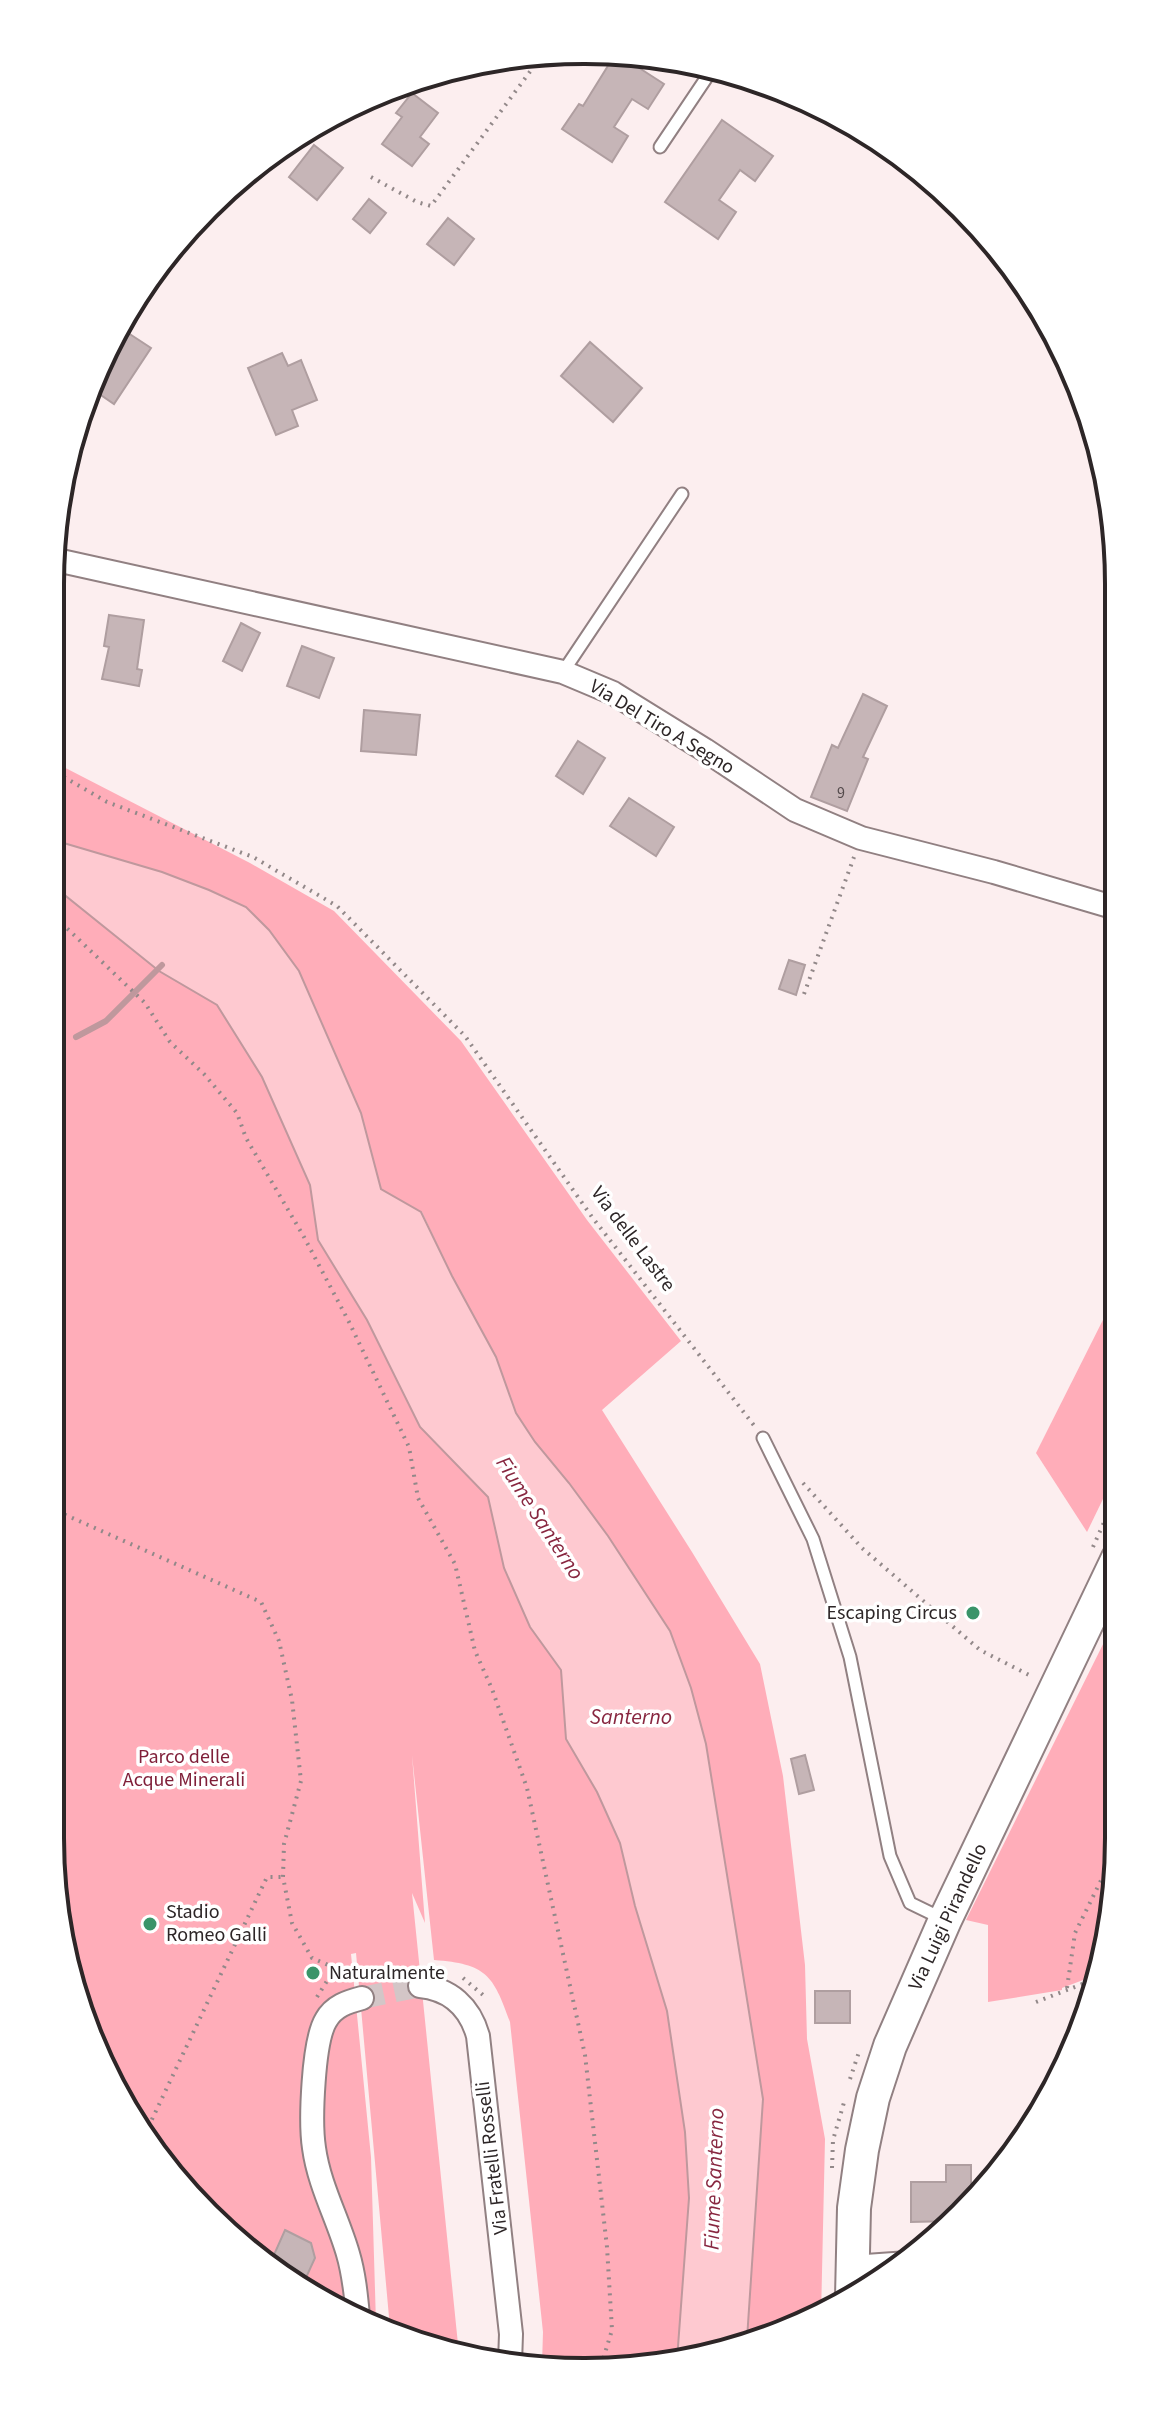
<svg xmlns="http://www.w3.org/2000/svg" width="1169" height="2422" font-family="'Source Sans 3',sans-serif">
  <rect width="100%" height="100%" fill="#fceeef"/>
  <g fill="#ffadb9">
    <path d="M50,760L250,863L334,911L461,1041L587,1220L681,1341L602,1410L692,1552L760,1664L783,1776L805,1965L807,2039L825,2139L821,2317L747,2339L763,2099L706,1744L691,1688L670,1631L608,1536L569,1483L535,1442L516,1413L496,1357L452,1276L422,1212L381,1189L361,1113L299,971L269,930L246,907L209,890L162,872L50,839Z"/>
    <path d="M50,887L57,889L159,971L217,1005L262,1077L310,1186L318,1240L367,1320L420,1427L488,1497L504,1568L530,1627L561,1670L566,1739L597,1792L620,1843L635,1906L667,2011L685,2132L689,2198L677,2360L654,2367L542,2364L543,2332L510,2022C493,1974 486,1964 434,1960L412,1755L425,1923L412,1893L459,2354L390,2328L356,1953L351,1954L371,2157L376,2323L317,2300L232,2239L161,2163L79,2010L50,1837Z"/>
    <path d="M1117,1292L1118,1468L1087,1532L1036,1453Z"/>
    <path d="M1118,1614L1119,1838L1109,1942L1099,1974L1062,1988V1990L988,2002V1925L966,1920Z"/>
  </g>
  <path fill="#fec9d0" stroke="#bf989d" stroke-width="2" d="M50,839L162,872L209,890L246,907L269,930L299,971L361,1113L381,1189L421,1212L452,1276L496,1357L516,1413L535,1442L569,1483L608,1536L670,1631L691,1688L706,1744L763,2099L747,2339L677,2360L689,2198L685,2132L667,2011L635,1906L620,1843L597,1792L566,1739L561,1670L530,1627L504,1568L488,1497L420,1427L367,1320L318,1240L310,1185L262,1077L217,1005L159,971L57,889L50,887Z"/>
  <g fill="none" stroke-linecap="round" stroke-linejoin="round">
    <path stroke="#bf989d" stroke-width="6" d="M76,1037L106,1021L162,965"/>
  </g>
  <g fill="#c6b5b7" stroke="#af9ea0" stroke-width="2">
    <path d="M616,53L664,84L648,109L632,99L614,127L628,136L612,162L562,129L579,104L583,106Z"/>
    <path d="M412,93L438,113L420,137L429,144L412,166L382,144L402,117L396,113Z"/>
    <path d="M722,120L773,156L755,181L740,170L719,200L736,212L718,239L665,202Z"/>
    <path d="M314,145L343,168L317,200L289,177Z"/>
    <path d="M369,199L386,213L370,233L353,219Z"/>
    <path d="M448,218L474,239L454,265L427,244Z"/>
    <path d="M119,327L151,348L114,404L89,387Z"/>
    <path d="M590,342L642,388L613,422L561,376Z"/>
    <path d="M282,353L288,366L301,360L317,400L292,410L298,426L276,435L248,368Z"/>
    <path d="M109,615L144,620L137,669L142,670L139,686L102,679L109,647L104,646Z"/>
    <path d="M241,623L260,633L242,671L223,661Z"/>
    <path d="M302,646L334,658L319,698L287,686Z"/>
    <path d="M863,694L887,706L863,757L868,759L847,811L811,797L832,745L838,748Z"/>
    <path d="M364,710L420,715L416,755L361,751Z"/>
    <path d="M578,741L605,758L583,794L556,776Z"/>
    <path d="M629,798L674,827L656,856L610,826Z"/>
    <path d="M789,960L805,965L796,995L779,989Z"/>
    <path d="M805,1755L814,1790L799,1794L791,1759Z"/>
    <rect x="815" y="1991" width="35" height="32"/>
    <path d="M946,2165H971V2204L953,2221L911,2222V2182H946Z"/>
    <path d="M285,2230L311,2243L315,2258L304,2282L269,2266Z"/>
  </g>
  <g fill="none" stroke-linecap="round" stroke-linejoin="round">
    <path stroke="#d3c6c7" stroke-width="22" stroke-dasharray="22 11" stroke-linecap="butt" d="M362,1998L420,1986"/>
    <defs>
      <g id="lane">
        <path d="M660,147L713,68"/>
        <path d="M563,672L682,494"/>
        <path d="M763,1438L813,1539L850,1657L890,1856L910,1903L943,1919"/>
      </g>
      <g id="street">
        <path d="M52,559L563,672L613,693L705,750L795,810L861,838L994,872L1116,908"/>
        <path d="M420,1986C450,1989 470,2007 478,2036L511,2334L510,2363"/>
        <path d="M852,2267L908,2263"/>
        <path d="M358,2316C356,2295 354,2274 348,2254C338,2219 319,2185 314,2148C310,2122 313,2041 326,2020C334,2006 347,2002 362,1998"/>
      </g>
      <path id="secondary" d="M852,2297L854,2208L862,2150L873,2098L890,2046L945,1920L1118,1558"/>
    </defs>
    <use href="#lane" stroke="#918082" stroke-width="15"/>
    <use href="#street" stroke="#918082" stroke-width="26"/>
    <use href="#secondary" stroke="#918082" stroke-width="36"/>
    <g stroke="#928889" stroke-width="4" stroke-dasharray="2 6" stroke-linecap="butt">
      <path d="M371,177L417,202L431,206L543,54"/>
      <path d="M50,769L107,802L253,857L337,906L465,1036L592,1217L756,1428"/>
      <path d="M50,912L145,1003L170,1042L204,1074L237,1113L246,1138L304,1237L349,1322L409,1447L418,1498L455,1564L475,1651L492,1689L527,1788L585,2055L607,2247L612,2330L601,2366"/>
      <path d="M804,994L854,857"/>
      <path d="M803,1483L862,1548L980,1650L1033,1677"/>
      <path d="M50,1508L261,1602L279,1641L292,1700L301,1781L284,1844L283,1877L292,1923L312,1958L335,1968L356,1969"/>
      <path d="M1093,1547L1118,1491"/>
      <path d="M463,1978L483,1995L484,2000"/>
      <path d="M1067,1988L1075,1933L1118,1846"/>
      <path d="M317,1997L335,1968"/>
      <path d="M1036,2002L1098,1978"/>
      <path d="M850,2079L860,2049"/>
      <path d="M145,2134L267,1877H283"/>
      <path d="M832,2168L833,2140L845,2099"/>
    </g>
    <use href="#lane" stroke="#fff" stroke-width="11"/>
    <use href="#street" stroke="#fff" stroke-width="22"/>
    <use href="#secondary" stroke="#fff" stroke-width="32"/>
  </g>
  <g fill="#3a9469" stroke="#fff" stroke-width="3">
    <circle cx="973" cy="1613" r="8"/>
    <circle cx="150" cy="1924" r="8"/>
    <circle cx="313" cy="1973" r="8"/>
  </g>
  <g text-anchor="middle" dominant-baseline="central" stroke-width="7" stroke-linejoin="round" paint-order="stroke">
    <g font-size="16" fill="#534a4b">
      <text x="841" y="793">9</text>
    </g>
    <g font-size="20" fill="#2d2627" stroke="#fff">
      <text transform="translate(662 727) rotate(31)">Via Del Tiro A Segno</text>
      <text transform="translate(633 1239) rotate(53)">Via delle Lastre</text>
      <text transform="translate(948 1917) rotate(-65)">Via Luigi Pirandello</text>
      <text transform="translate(492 2158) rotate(-97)">Via Fratelli Rosselli</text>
    </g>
    <g font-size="20" fill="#2d2627" stroke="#fff" text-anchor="start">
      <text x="957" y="1613" text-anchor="end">Escaping Circus</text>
      <text x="166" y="1912">Stadio<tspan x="166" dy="23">Romeo Galli</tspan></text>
      <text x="329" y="1973">Naturalmente</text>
    </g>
    <g font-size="20" fill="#7f1e38" stroke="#fff">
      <text x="184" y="1757">Parco delle<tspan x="184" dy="23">Acque Minerali</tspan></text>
    </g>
    <g font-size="22" font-style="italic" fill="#882740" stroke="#fff">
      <text transform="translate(540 1518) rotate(57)">Fiume Santerno</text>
      <text x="631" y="1717">Santerno</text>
      <text transform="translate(714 2179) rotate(-88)">Fiume Santerno</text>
    </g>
  </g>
  <path d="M0 0H1169V2422H0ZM584 64H585A520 520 0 0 1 1105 584V1838A520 520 0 0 1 585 2358H584A520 520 0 0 1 64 1838V584A520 520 0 0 1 584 64Z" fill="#fff" fill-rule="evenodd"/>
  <path fill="none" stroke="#2d2627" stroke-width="4" d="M584 64H585A520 520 0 0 1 1105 584V1838A520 520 0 0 1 585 2358H584A520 520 0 0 1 64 1838V584A520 520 0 0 1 584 64Z"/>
</svg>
